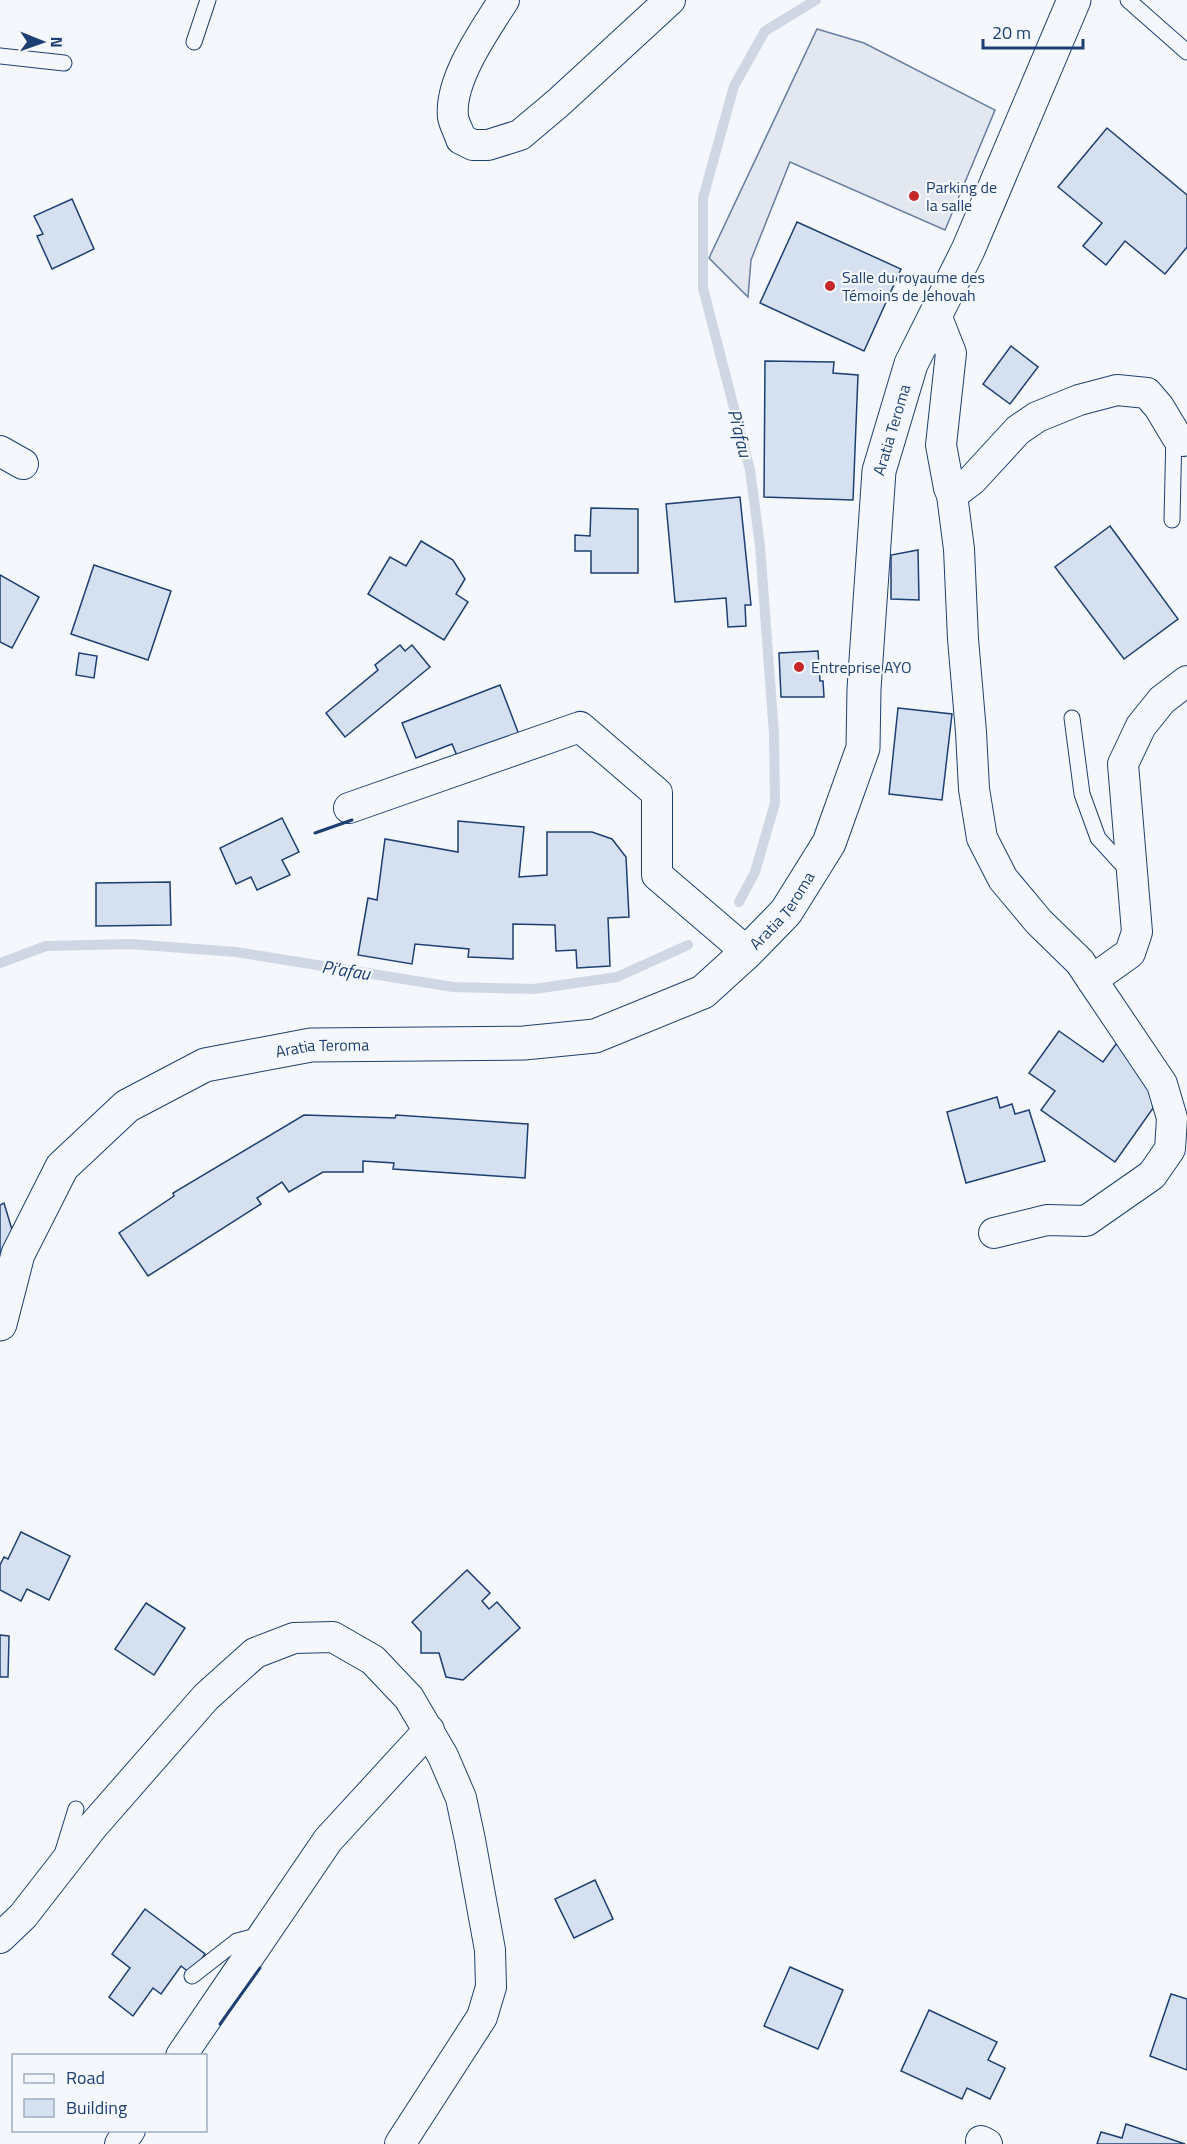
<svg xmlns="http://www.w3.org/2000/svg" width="1187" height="2144" font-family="'Titillium Web',sans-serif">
  <rect width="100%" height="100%" fill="#f4f7fb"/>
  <path fill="#e3e8f0" stroke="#687fa3" stroke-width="1.5" d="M817,29L864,43L995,110L945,230L790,162L751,260L748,297L709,258Z"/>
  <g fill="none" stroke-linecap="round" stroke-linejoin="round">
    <g stroke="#cfd7e4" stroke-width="10">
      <path d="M739,902L755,872L775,803L774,734L760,546L750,470L703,288V198L734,86L765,31L816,0"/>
      <path d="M0,963L46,946L130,944L236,952L453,987L534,989L617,977L688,945"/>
    </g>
  </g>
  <g fill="#d5e0f0" stroke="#1d3f73" stroke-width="1.5">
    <path d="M1107,128L1187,195V247L1165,274L1125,241L1106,265L1083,246L1102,223L1058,187Z"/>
    <path d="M72,199L94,249L52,269L37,236L43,234L34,216Z"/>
    <path d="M797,222L901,269L864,351L760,303Z"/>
    <path d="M1011,346L1038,367L1010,404L983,384Z"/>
    <path d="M765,361L834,362L833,373L858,375L853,500L764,497Z"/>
    <path d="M740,497L751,605H745L746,626L728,627L726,598L675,602L666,504Z"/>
    <path d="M591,508L638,509V573H591V551H575V535L590,536Z"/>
    <path d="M1110,526L1178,619L1124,659L1055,567Z"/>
    <path d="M421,541L453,560L465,579L456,594L468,602L444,640L368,594L390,557L406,566Z"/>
    <path d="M918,550L919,600L891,599V555Z"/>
    <path d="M94,565L171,591L148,660L71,634Z"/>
    <path d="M0,575L39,597L12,648L0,642Z"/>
    <path d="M400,645L405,651L412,645L430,667L345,737L326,713L378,670L375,665Z"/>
    <path d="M818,651L820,681H823L824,697H781L779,653Z"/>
    <path d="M79,653L97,656L94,678L76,675Z"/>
    <path d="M500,685L521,740L460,763L452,744L416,758L402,723Z"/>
    <path d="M898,708L952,714L942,800L889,794Z"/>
    <path d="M282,818L299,852L282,860L290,875L257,890L251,877L236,884L220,848Z"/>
    <path d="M458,821L524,827L519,877L547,875V832H592L612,839L626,857L629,917L608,918L610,966L577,968L576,950L556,951L555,925L513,924V959L468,957L469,949L415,944L412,964L358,955L368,898L377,900L385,839L458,852Z"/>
    <path d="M170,882L171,925L96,926V883Z"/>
    <path d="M1059,1031L1103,1062L1116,1044L1132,1056L1156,1104L1115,1162L1041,1110L1055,1091L1029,1073Z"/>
    <path d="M997,1097L1000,1108L1012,1104L1015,1114L1029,1110L1045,1161L966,1183L947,1112Z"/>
    <path d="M304,1115L395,1118L396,1115L528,1124L525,1178L393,1169L394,1163L363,1161V1172H323L289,1192L282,1182L257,1198L261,1204L148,1276L119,1233L174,1196L173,1193Z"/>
    <path d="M4,1203L16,1243L0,1288V1205Z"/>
    <path d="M21,1532L70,1556L49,1600L27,1589L21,1601L0,1590V1565L4,1557L8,1559Z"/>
    <path d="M467,1570L490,1593L482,1601L489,1609L497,1602L520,1628L463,1680L446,1677L439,1653H421V1632L412,1622Z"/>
    <path d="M146,1603L185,1628L154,1675L115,1649Z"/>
    <path d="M0,1635L9,1636L8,1677H0Z"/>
    <path d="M595,1880L613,1919L574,1938L555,1899Z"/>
    <path d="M145,1909L205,1954L191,1974L181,1966L161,1994L153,1988L133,2016L109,1997L130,1968L112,1954Z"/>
    <path d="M790,1967L843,1990L818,2049L764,2026Z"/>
    <path d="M1171,1994L1187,1999V2070L1150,2056Z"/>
    <path d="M929,2010L997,2042L988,2060L1005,2068L990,2099L967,2088L962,2099L901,2071Z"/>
    <path d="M1126,2124L1185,2144H1097L1101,2132L1122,2138Z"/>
  </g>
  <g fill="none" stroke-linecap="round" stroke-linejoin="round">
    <defs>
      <g id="service">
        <path d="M1128,0L1187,52"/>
        <path d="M194,42L208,0"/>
        <path d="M0,56L64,63"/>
        <path d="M1172,520L1174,432"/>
        <path d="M1072,718L1082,794L1098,838L1129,872"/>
        <path d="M63,1851L76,1809"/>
        <path d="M192,1976L237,1941L260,1935"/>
      </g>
      <g id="minor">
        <path d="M504,0C485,30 449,80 453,117C454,124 459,132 461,139L473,145H488L520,135L558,103L670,0"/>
        <path d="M936,315L951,353L941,445L949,488L952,495L972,480L1018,430L1037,417L1079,400L1117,390L1147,393L1159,407L1177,437L1183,441L1187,440"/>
        <path d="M0,451L23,464"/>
        <path d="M952,495L959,549L963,639L971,732L974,789L982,838L1003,879L1039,922L1080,962L1092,980L1162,1084L1172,1118L1170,1149L1152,1175L1086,1221L1047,1220L994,1233"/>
        <path d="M349,808L580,727L657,793V875L747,952"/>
        <path d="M1092,980L1130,953L1137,932L1123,764L1141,726L1162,700L1187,681"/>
        <path d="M0,1938L23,1916L93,1826L206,1697L255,1653L294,1638L333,1637L373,1660L409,1698L443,1756L461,1798L470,1840L490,1950L491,1987L482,2017L400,2144"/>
        <path d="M181,2056L328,1840L429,1730"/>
        <path d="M981,2141L987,2144"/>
        <path d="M120,2144L130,2130"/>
      </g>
      <g id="secondary">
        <path id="s1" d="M0,1324L18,1254L62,1167L127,1106L205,1065L311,1045L524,1043L595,1036L703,992L747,952L786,912L829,843L863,748L864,689L879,471L911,364L968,250L1074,0"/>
      </g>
    </defs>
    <use href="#service" stroke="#1d3f73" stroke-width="17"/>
    <use href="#minor" stroke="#1d3f73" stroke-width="32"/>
    <use href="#secondary" stroke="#1d3f73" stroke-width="35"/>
    <use href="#service" stroke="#f4f7fb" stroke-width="15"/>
    <use href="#minor" stroke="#f4f7fb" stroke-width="30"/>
    <use href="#secondary" stroke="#f4f7fb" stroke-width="33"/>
    <g stroke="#1d3f73" stroke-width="3">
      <path d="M315,833L352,820"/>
      <path d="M220,2024L260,1968"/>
    </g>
  </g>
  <g fill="#c62828" stroke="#f4f7fb" stroke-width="2">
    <circle cx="914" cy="196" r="6"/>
    <circle cx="830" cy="286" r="6"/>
    <circle cx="799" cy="667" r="6"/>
  </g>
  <g text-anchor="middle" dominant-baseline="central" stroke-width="4.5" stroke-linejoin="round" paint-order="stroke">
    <g font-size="16" fill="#1d3f73" stroke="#f4f7fb" text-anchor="start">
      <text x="926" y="187">Parking de<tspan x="926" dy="18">la salle</tspan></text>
      <text x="842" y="277">Salle du royaume des<tspan x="842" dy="18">Témoins de Jehovah</tspan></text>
      <text x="811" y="667">Entreprise AYO</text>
    </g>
    <g font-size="16" fill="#1d3f73" stroke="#f4f7fb">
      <text stroke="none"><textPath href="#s1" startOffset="1474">Aratia Teroma</textPath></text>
      <text stroke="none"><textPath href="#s1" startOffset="970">Aratia Teroma</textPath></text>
      <text stroke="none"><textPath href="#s1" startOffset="466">Aratia Teroma</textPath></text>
    </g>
    <g font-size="18" font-style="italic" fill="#1d3f73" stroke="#f4f7fb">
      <text transform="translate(740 433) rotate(76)">Pi'afau</text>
      <text transform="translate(346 970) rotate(9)">Pi'afau</text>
    </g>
  </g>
  <rect x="12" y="2054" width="195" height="78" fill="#f4f7fb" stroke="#9eadc5" stroke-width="1.5"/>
  <rect x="24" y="2074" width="30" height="9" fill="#f4f7fb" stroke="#9eadc5" stroke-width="1.5"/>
  <text x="66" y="2084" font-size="18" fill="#1d3f73">Road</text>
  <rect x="24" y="2099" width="30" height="18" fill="#d5e0f0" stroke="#9eadc5" stroke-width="1.5"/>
  <text x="66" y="2114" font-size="18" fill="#1d3f73">Building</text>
  <g transform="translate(42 42) rotate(91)" stroke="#f4f7fb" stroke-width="4.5" paint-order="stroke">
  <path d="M0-4.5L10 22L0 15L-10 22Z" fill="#1d3f73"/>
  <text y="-9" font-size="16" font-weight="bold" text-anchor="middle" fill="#1d3f73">N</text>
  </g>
  <path d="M983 39v9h100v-9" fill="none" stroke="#1d3f73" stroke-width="3"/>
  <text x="992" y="39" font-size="18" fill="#1d3f73" stroke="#f4f7fb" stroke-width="4.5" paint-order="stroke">20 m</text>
</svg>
